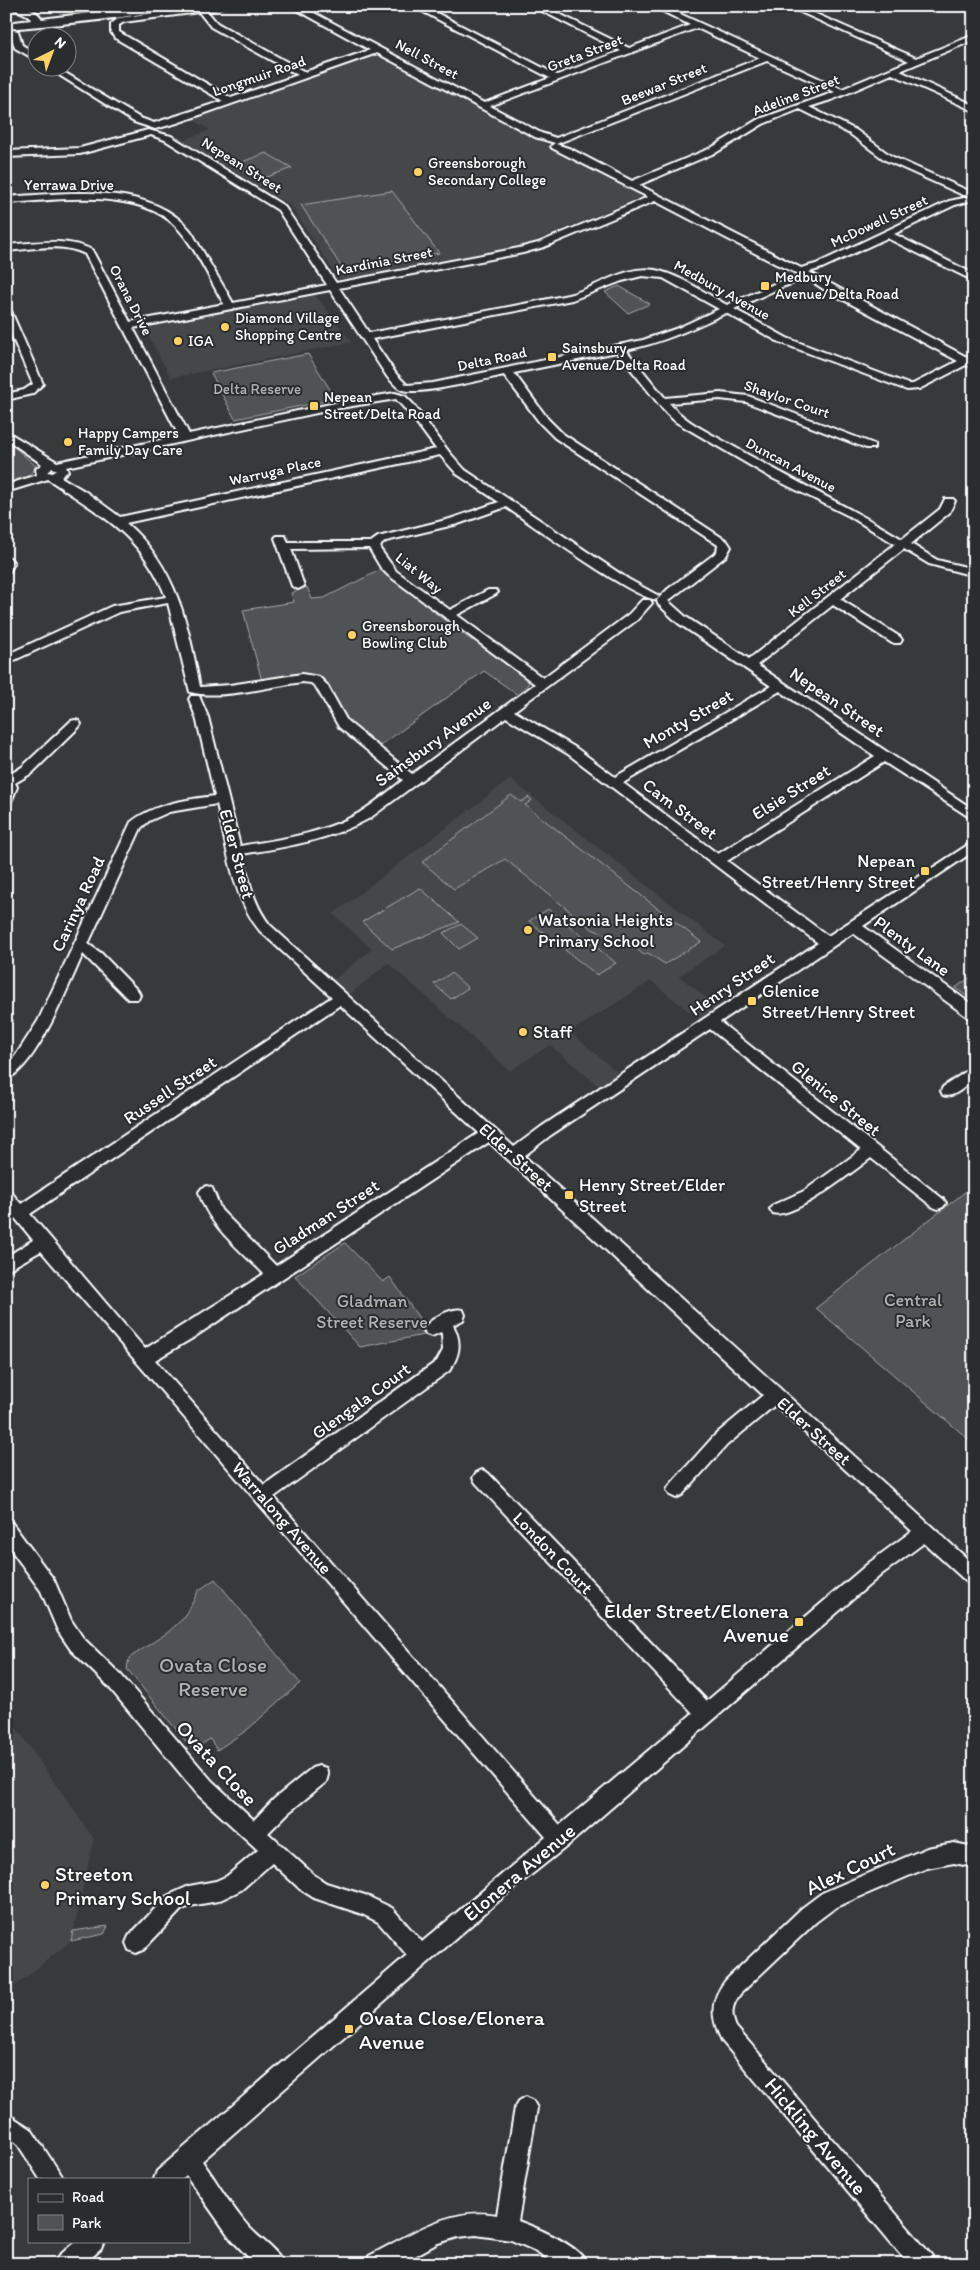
<svg xmlns="http://www.w3.org/2000/svg" width="980" height="2270" font-family="Itim,sans-serif">
  <rect width="100%" height="100%" fill="#373a3b"/>
  <filter id="ink" filterUnits="userSpaceOnUse"><feTurbulence type="fractalNoise" baseFrequency=".02" numOctaves="2"/><feDisplacementMap in="SourceGraphic" scale="10" xChannelSelector="R" yChannelSelector="G"/><feConvolveMatrix kernelMatrix="1 2 1 2 8 2 1 2 1" color-interpolation-filters="sRGB"/></filter>
  <g filter="url(#ink)">
    <g fill="#444748">
      <path d="M375,55H378L640,194L638,198L525,245L343,279L338,278L291,206L183,140L210,130L192,119Z"/>
      <path d="M315,295L352,342L171,378L145,329Z"/>
      <path d="M510,779L725,946L679,976L719,1008L701,1021L651,981L570,1032L621,1075L601,1088L550,1045L510,1071L388,963L348,996L332,981L372,949L333,914Z"/>
      <path d="M6,1713L94,1839L71,1941L6,1993Z"/>
    </g>
    <g fill="#505354" stroke="#a8a9aa">
      <path d="M266,153L292,168L259,180L234,165Z"/>
      <path d="M392,191L439,253L344,271L301,205Z"/>
      <path d="M619,286L650,304L628,313L605,292Z"/>
      <path d="M308,354L336,399L235,419L211,373Z"/>
      <path d="M6,440L36,466L30,475L6,485Z"/>
      <path d="M382,569L435,610V613L471,640L476,641L527,680L529,683L518,695L484,671L377,748L346,719L325,682C310,667 280,678 262,681L243,610L294,602L291,593L307,587L312,599L324,598Z"/>
      <path d="M511,795L521,802L529,797L532,800L525,805L701,942L665,964L648,953L644,955L634,947L592,929L505,859L454,889L422,862Z"/>
      <path d="M420,888L459,922L392,949L362,922Z"/>
      <path d="M548,909L582,936L563,948L529,921Z"/>
      <path d="M461,924L478,938L459,949L443,933Z"/>
      <path d="M585,938L616,963L597,975L565,950Z"/>
      <path d="M451,973L468,988L451,999L434,984Z"/>
      <path d="M974,975V1001L955,988Z"/>
      <path d="M974,1185V1444L816,1308Z"/>
      <path d="M345,1243L383,1282L390,1277L419,1318V1326L424,1335L360,1347L295,1276Z"/>
      <path d="M215,1579L300,1683L247,1730L217,1750L210,1739L193,1750L127,1669L129,1658L167,1633L186,1616L198,1591Z"/>
      <path d="M108,1926L104,1934L71,1941L73,1931Z"/>
    </g>
    <g fill="none" stroke-linecap="round" stroke-linejoin="round">
      <defs>
        <g id="minor">
          <path d="M203,6H226L207,11L217,23L305,72L370,50L290,6H301L484,103L550,78L412,6H423L557,75L621,51L532,6H543L629,48L690,25L652,6H663L842,89L909,61L787,6H798L916,58L974,35V40L900,71L974,105V111L892,74L834,99L809,107L856,130L891,156L969,191V195H963L885,160L850,134L800,109L763,124L717,152L639,185L801,268L816,264L949,201L969,197V201L955,205L894,234L974,274V281L887,238L822,268L809,272L974,361V367L966,365L919,389L907,390L779,342L726,313C694,328 662,343 626,350L665,398L720,393L748,396L874,444V448H866L746,402L720,399L669,403C685,422 708,432 729,444C786,477 846,505 902,539L940,509L945,499H953L955,501L949,513L911,544L937,560L974,569V576L929,564L904,549L840,599L900,637L902,640L900,643H892L833,605L757,665L974,810V820L884,762L727,861L828,936L974,841V851L863,926L974,1006V1019L969,1018L853,933L720,1022L943,1199L946,1203L943,1207L938,1209L933,1207L871,1158C853,1171 793,1220 773,1213L770,1209L773,1205L804,1191L861,1150L710,1029L551,1135L524,1156L974,1565V1585L968,1583L924,1543L882,1574L566,1847L502,1898L202,2161C217,2182 230,2205 247,2225C257,2237 278,2250 284,2264L253,2262L231,2239L186,2175L182,2179H154L157,2171L407,1955L378,1922L362,1914L314,1898L300,1889L272,1863L241,1890L218,1901L190,1906L181,1910L143,1950L136,1953L129,1950L126,1943L129,1936L167,1896L189,1886L216,1881L227,1876L258,1850L198,1795L109,1687L71,1650L58,1631L41,1591L6,1543V1521L12,1523L54,1580L71,1620L83,1638L121,1675L212,1781L254,1820L274,1799L312,1768L319,1766L326,1768L328,1775L326,1782L288,1813L268,1833L314,1875L326,1883L365,1895L392,1908L422,1942L546,1837L41,1251L6,1271V1257L33,1240L6,1207V1190L11,1192L21,1204L332,997L260,931C232,897 227,846 217,804L169,812L149,821L141,828L88,944L101,953L138,991L140,995L138,999H128L83,954C70,982 35,1071 6,1079V1065L16,1055L38,1021L131,822C156,803 185,800 215,796L196,717L189,699L191,696H199L208,717L240,846C281,839 323,834 359,813C375,803 389,791 403,780L339,727L316,687L311,683L302,682C267,687 222,700 190,692L168,603L119,612L6,664V655L112,606L166,597C143,536 98,513 48,479L6,492V485L37,475L36,469L42,464L6,439V431L57,462L179,436L85,254C62,242 31,249 6,251V245C35,243 66,237 92,250L130,322L224,304C211,282 198,252 181,232C146,186 57,200 6,203V197C61,194 147,181 188,228C194,234 197,243 202,250C212,268 223,285 233,303L327,285L278,210L165,140L151,135L80,154L6,157V151L80,148L148,130L171,136L284,206L336,283L519,248L538,243L648,197L552,148L551,146L555,143L535,137L377,53L177,123L155,129L134,122L48,68H57L140,118L154,123L223,101L115,38L111,32V24L119,18ZM199,12L211,27L298,75L231,98L119,32V25L124,22ZM697,28L760,58L556,138L541,133L490,106ZM767,61L835,92L757,120L711,148L632,181L571,149L556,144ZM655,201L776,264L796,273L804,274L805,277L825,290L958,361L913,384H908L787,338L734,309L782,287L803,280L805,278L800,275L776,283L727,305C705,293 680,275 655,270C624,265 597,288 568,295C502,309 435,321 369,333L339,288L523,253L544,247ZM642,276L663,278L719,309L678,328L643,340L433,383L407,385L396,374L372,339L572,300L622,281ZM330,290L388,378C392,381 396,387 400,389C415,397 485,379 504,375L540,423L555,438L718,545L717,552L668,589L657,600L658,604L678,623L771,686L615,777L576,748L514,711L637,620L652,603L650,600H642L629,614L543,678L457,615L496,594L498,592L496,590H488L450,610L396,571L380,549L381,545L386,541L458,524L506,507C527,521 641,604 657,599L659,597L657,595L628,579L465,470L449,452L413,404L405,396L395,393L340,402L189,434L133,328ZM617,352L666,413L676,422L770,477L849,516L895,544L749,659L686,617L668,601L726,556L731,547L727,541L563,434L548,419L514,373ZM396,399L413,418L436,449L120,517L86,492L61,477L68,471L66,467L340,408ZM440,455L457,474L499,502L450,519L378,537L371,542H288L285,536H277L275,538L292,586L298,589L304,586L291,549L369,548L381,568L388,575L535,684L412,774L347,721L327,685L319,677L302,674L230,685L200,687C188,624 177,567 126,523ZM52,468L57,470L53,473L47,472ZM780,691L875,756L718,854L623,783ZM506,717L568,754L818,943L541,1127L514,1147L270,925C253,904 249,879 242,854C287,847 330,840 370,818ZM340,1005L479,1133L276,1266L221,1210L212,1188L207,1186L202,1188L199,1192C208,1226 240,1249 264,1274L145,1349L30,1214ZM489,1142L763,1395L715,1435L670,1485L667,1490L670,1495L676,1498L682,1495L727,1445L775,1405L912,1531L870,1562L707,1701L488,1473L482,1470L476,1473L473,1478L476,1483L693,1713L560,1825L274,1497L449,1371C460,1355 462,1342 453,1325L463,1320L465,1315L463,1310C452,1307 429,1319 424,1329L426,1334L432,1336L441,1332L442,1334L443,1350L437,1361L264,1485L155,1360L191,1339Z"/>
          <path d="M6,29L18,31L22,45L38,55V61L15,48L11,35L6,34Z"/>
          <path d="M6,308L11,311L43,384L32,394L6,400V394L24,390L33,384L6,323Z"/>
          <path d="M6,557L10,558L14,563L10,571L6,572Z"/>
          <path d="M75,720L79,721L81,724L79,727L32,773L15,783L17,787L11,802L6,803V775H9L22,767L71,721Z"/>
          <path d="M974,1066V1079C965,1086 954,1099 943,1095L941,1091L943,1087Z"/>
          <path d="M954,1843L974,1847V1867L954,1863L927,1868L836,1907L816,1922L740,1994C732,2005 730,2014 736,2027L932,2256L935,2264H909L722,2041C711,2018 709,2001 726,1980L802,1908L822,1893L927,1848Z"/>
          <path d="M526,2097L533,2101L537,2108L518,2221C537,2228 579,2245 587,2264H556L536,2251L511,2240L476,2235L458,2237L438,2243L400,2264H366L369,2256C409,2236 449,2206 497,2215L515,2108L519,2101Z"/>
          <path d="M6,2113L31,2129L64,2179H40L17,2143L6,2136Z"/>
          <path d="M76,2241H104L101,2249L84,2264H56L59,2256Z"/>
        </g>
        <path id="highway" d="M9,6C23,6 34,7 42,19L145,6H171C160,16 30,27 6,29V23L31,20L29,16Z"/>
      </defs>
      <use href="#minor" stroke="#fff" stroke-width="4"/>
      <use href="#highway" stroke="#fff" stroke-width="4"/>
      <use href="#minor" fill="#2a2d2e" fill-rule="evenodd"/>
      <use href="#highway" fill="#2a2d2e" fill-rule="evenodd"/>
    </g>
  </g>
  <g fill="#ffd166" stroke="#2a2d2e" stroke-width="2">
    <circle cx="418" cy="172" r="5"/>
    <rect x="760" y="281" width="10" height="10" rx="2.5"/>
    <circle cx="225" cy="327" r="5"/>
    <circle cx="178" cy="341" r="5"/>
    <rect x="547" y="352" width="10" height="10" rx="2.5"/>
    <rect x="309" y="401" width="10" height="10" rx="2.5"/>
    <circle cx="68" cy="442" r="5"/>
    <circle cx="352" cy="635" r="5"/>
    <rect x="920" y="866" width="10" height="10" rx="2.5"/>
    <circle cx="528" cy="930" r="5"/>
    <rect x="747" y="996" width="10" height="10" rx="2.5"/>
    <circle cx="523" cy="1032" r="5"/>
    <rect x="564" y="1190" width="10" height="10" rx="2.5"/>
    <rect x="794" y="1617" width="10" height="10" rx="2.5"/>
    <circle cx="45" cy="1885" r="5"/>
    <rect x="344" y="2024" width="10" height="10" rx="2.5"/>
  </g>
  <g text-anchor="middle" dominant-baseline="central" stroke-width="4" stroke-linejoin="round" paint-order="stroke">
    <g font-size="15" fill="#fff" stroke="#2a2d2e">
      <text transform="translate(585 53) rotate(-21)">Greta Street</text>
      <text transform="translate(427 59) rotate(28)">Nell Street</text>
      <text transform="translate(259 76) rotate(-19)">Longmuir Road</text>
      <text transform="translate(664 84) rotate(-22)">Beewar Street</text>
      <text transform="translate(796 95) rotate(-21)">Adeline Street</text>
      <text transform="translate(242 165) rotate(32)">Nepean Street</text>
      <text x="69" y="185">Yerrawa Drive</text>
      <text transform="translate(879 221) rotate(-25)">McDowell Street</text>
      <text transform="translate(384 261) rotate(-11)">Kardinia Street</text>
      <text transform="translate(722 290) rotate(29)">Medbury Avenue</text>
      <text transform="translate(131 300) rotate(63)">Orana Drive</text>
      <text transform="translate(492 359) rotate(-12)">Delta Road</text>
      <text transform="translate(787 399) rotate(19)">Shaylor Court</text>
      <text transform="translate(791 465) rotate(28)">Duncan Avenue</text>
      <text transform="translate(275 471) rotate(-12)">Warruga Place</text>
      <text transform="translate(419 573) rotate(39)">Liat Way</text>
      <text transform="translate(817 593) rotate(-38)">Kell Street</text>
    </g>
    <g font-size="15" fill="#fff" stroke="#2a2d2e" text-anchor="start">
      <text x="428" y="163">Greensborough<tspan x="428" dy="17">Secondary College</tspan></text>
      <text x="775" y="277">Medbury<tspan x="775" dy="17">Avenue/Delta Road</tspan></text>
      <text x="235" y="318">Diamond Village<tspan x="235" dy="17">Shopping Centre</tspan></text>
      <text x="188" y="341">IGA</text>
      <text x="562" y="348">Sainsbury<tspan x="562" dy="17">Avenue/Delta Road</tspan></text>
      <text x="324" y="397">Nepean<tspan x="324" dy="17">Street/Delta Road</tspan></text>
      <text x="78" y="433">Happy Campers<tspan x="78" dy="17">Family Day Care</tspan></text>
      <text x="362" y="626">Greensborough<tspan x="362" dy="17">Bowling Club</tspan></text>
    </g>
    <g font-size="15" fill="#b0b2b2" stroke="#2a2d2e">
      <text x="257" y="389">Delta Reserve</text>
    </g>
    <g font-size="18" fill="#fff" stroke="#2a2d2e">
      <text transform="translate(837 702) rotate(34)">Nepean Street</text>
      <text transform="translate(688 719) rotate(-30)">Monty Street</text>
      <text transform="translate(433 742) rotate(-36)">Sainsbury Avenue</text>
      <text transform="translate(791 792) rotate(-32)">Elsie Street</text>
      <text transform="translate(680 809) rotate(37)">Cam Street</text>
      <text transform="translate(237 854) rotate(75)">Elder Street</text>
      <text transform="translate(78 904) rotate(-65)">Carinya Road</text>
      <text transform="translate(912 946) rotate(36)">Plenty Lane</text>
      <text transform="translate(732 984) rotate(-34)">Henry Street</text>
      <text transform="translate(170 1090) rotate(-34)">Russell Street</text>
      <text transform="translate(836 1098) rotate(39)">Glenice Street</text>
      <text transform="translate(516 1157) rotate(42)">Elder Street</text>
      <text transform="translate(326 1217) rotate(-33)">Gladman Street</text>
      <text transform="translate(361 1401) rotate(-36)">Glengala Court</text>
      <text transform="translate(814 1431) rotate(42)">Elder Street</text>
      <text transform="translate(282 1518) rotate(49)">Warralong Avenue</text>
      <text transform="translate(553 1553) rotate(46)">London Court</text>
    </g>
    <g font-size="18" fill="#fff" stroke="#2a2d2e" text-anchor="start">
      <text x="915" y="861" text-anchor="end">Nepean<tspan x="915" dy="21">Street/Henry Street</tspan></text>
      <text x="538" y="920">Watsonia Heights<tspan x="538" dy="21">Primary School</tspan></text>
      <text x="762" y="991">Glenice<tspan x="762" dy="21">Street/Henry Street</tspan></text>
      <text x="533" y="1032">Staff</text>
      <text x="579" y="1185">Henry Street/Elder<tspan x="579" dy="21">Street</tspan></text>
    </g>
    <g font-size="18" fill="#b0b2b2" stroke="#2a2d2e">
      <text x="913" y="1300">Central<tspan x="913" dy="21">Park</tspan></text>
      <text x="372" y="1301">Gladman<tspan x="372" dy="21">Street Reserve</tspan></text>
    </g>
    <g font-size="21" fill="#fff" stroke="#2a2d2e" text-anchor="start">
      <text x="789" y="1610" text-anchor="end">Elder Street/Elonera<tspan x="789" dy="24">Avenue</tspan></text>
      <text x="55" y="1873">Streeton<tspan x="55" dy="24">Primary School</tspan></text>
      <text x="359" y="2017">Ovata Close/Elonera<tspan x="359" dy="24">Avenue</tspan></text>
    </g>
    <g font-size="21" fill="#b0b2b2" stroke="#2a2d2e">
      <text x="213" y="1664">Ovata Close<tspan x="213" dy="24">Reserve</tspan></text>
    </g>
    <g font-size="21" fill="#fff" stroke="#2a2d2e">
      <text transform="translate(217 1763) rotate(47)">Ovata Close</text>
      <text transform="translate(850 1868) rotate(-26)">Alex Court</text>
      <text transform="translate(519 1872) rotate(-40)">Elonera Avenue</text>
      <text transform="translate(816 2136) rotate(50)">Hickling Avenue</text>
    </g>
  </g>
  <rect width="980" height="2270" fill="none" stroke="#2a2d2e" stroke-width="25"/>
  <rect x="12" y="12" width="955" height="2245" fill="none" stroke="#fff" stroke-width="2" filter="url(#ink)"/>
  <rect x="28" y="2178" width="162" height="65" fill="#2a2d2e" stroke="#7f8182"/>
  <rect x="38" y="2194" width="25" height="8" fill="#2a2d2e" stroke="#7f8182"/>
  <text x="72" y="2202" font-size="15" fill="#ffffff">Road</text>
  <rect x="38" y="2215" width="25" height="15" fill="#505354" stroke="#7f8182"/>
  <text x="72" y="2228" font-size="15" fill="#ffffff">Park</text>
  <g transform="translate(52 52) rotate(42)"><circle r="24" fill="#2a2d2e" stroke="#7f8182"/>
  <path d="M0-4L9 19L0 12L-9 19Z" fill="#ffd166"/>
  <text y="-8" font-size="14" font-weight="bold" text-anchor="middle" fill="#ffffff">N</text>
  </g>
</svg>
